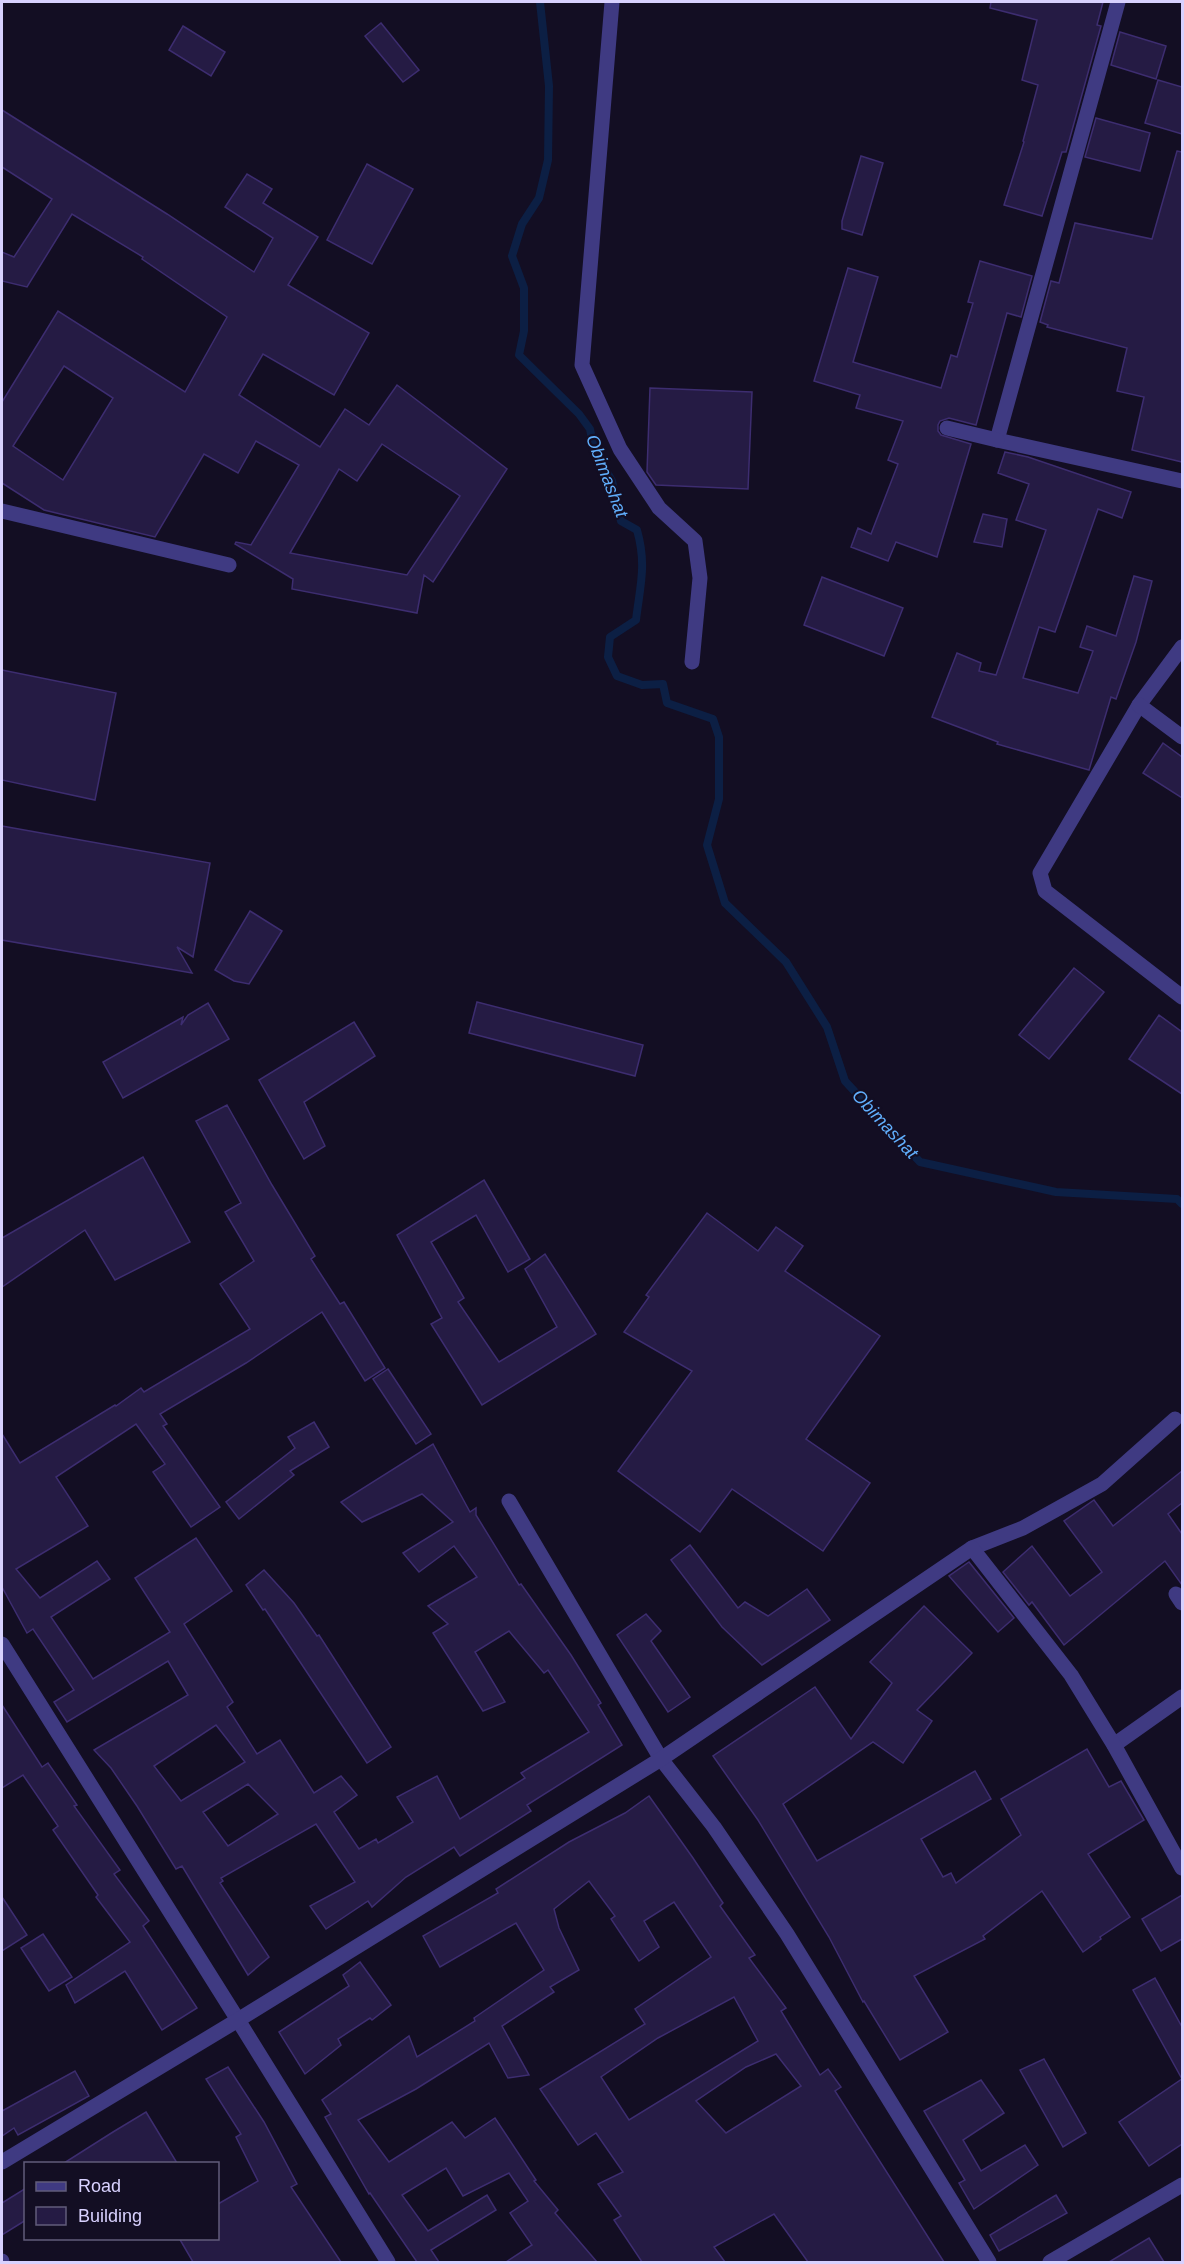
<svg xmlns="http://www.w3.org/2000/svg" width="1184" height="2264" font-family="Arial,sans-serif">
  <rect width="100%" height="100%" fill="#130e23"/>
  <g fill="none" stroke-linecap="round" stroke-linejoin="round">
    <path stroke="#0c1f44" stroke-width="8" d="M540,2L549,86L548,160L539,198L522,224L512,256L524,288V331L519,355L579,414L590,429L594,449L612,481L621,521L637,530C647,565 640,586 636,620L610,637L608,657L617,676L642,685L663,684L667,703L713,719L719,737V799L707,845L725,903L786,962L827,1027L845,1081L920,1162L1056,1192L1177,1199L1182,1204"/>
  </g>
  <g fill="#251b44" stroke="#3d2d70" stroke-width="1.5" fill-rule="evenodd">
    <path d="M991,2H1103L1097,25L1101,26L1066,152H1062L1042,216L1004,205L1024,142L1023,141L1038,85L1022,80L1037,20L990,8Z"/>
    <path d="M381,23L419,70L403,82L365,36Z"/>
    <path d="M183,26L225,52L211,76L169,50Z"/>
    <path d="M1120,32L1166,46L1156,79L1111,65Z"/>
    <path d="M1158,80L1182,87V134L1145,123Z"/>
    <path d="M2,110L167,214L254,272L273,238L225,207L247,174L272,189L263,203L318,237L288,285L369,333L334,395L263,354L239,395L320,447L345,409L369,425L397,385L507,469L433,582L424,575L417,613L292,589L293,579L235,544L236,542L251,545L299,465L256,441L238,473L204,454L155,537L44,510L2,483V402L58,311L185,392L227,317L142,259L143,257L72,214L27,287L2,281V252L14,257L52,199L2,167ZM64,366L113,398L63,480L13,446ZM382,444L460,496L407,575L290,553L339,469L357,481Z"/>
    <path d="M1096,118L1150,133L1140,171L1085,157Z"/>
    <path d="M1177,151L1182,152V462L1132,450L1144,397L1117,391L1127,348L1047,327L1048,325L1040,322L1051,281L1059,283L1075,223L1152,239Z"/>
    <path d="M861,156L883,163L862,235L842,229V221Z"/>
    <path d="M367,164L413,189L372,264L327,240Z"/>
    <path d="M980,261L1032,276L1021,317L1007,313L976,425L949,418L940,421L938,425V431L941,435L971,444L937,557L896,542L888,561L851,547L858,528L871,534L898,464L888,460L903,421L856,408L860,395L814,381L848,268L878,277L853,362L941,388L951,355L957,357L973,303L968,302Z"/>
    <path d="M650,388L752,392L748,489L656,485L647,472Z"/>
    <path d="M1005,452L1028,457L1131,492L1122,518L1098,509L1055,632L1039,627L1023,678L1078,693L1093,651L1080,647L1087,626L1116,636L1134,576L1152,581L1136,642L1116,699L1111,697L1089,770L997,744L998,742L932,717L957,653L981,663L979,671L996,675L1046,530L1016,520L1029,484L998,473Z"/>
    <path d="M983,514L1007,519L1002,547L974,542Z"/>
    <path d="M822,577L903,608L884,656L804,625Z"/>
    <path d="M2,670L116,693L95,800L2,780Z"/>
    <path d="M1163,743L1182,757V798L1143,773Z"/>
    <path d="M2,826L210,863L193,957L177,947L192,973L2,940Z"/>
    <path d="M250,911L282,931L249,984L234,981L215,970Z"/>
    <path d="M1074,968L1104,992L1049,1059L1019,1035Z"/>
    <path d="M477,1002L643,1045L635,1076L469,1033Z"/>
    <path d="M208,1003L229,1039L123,1098L103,1062L183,1017L181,1025L188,1015Z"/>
    <path d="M1159,1015L1182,1032V1094L1129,1059Z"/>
    <path d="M354,1022L375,1056L304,1102L325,1146L304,1159L259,1080Z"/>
    <path d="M227,1105L272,1185L315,1256L311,1259L340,1304L344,1302L385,1368L365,1381L322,1312L246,1363L160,1414L167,1424L163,1426L220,1507L191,1527L153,1472L165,1464L136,1424L56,1477L88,1526L16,1569L40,1598L97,1561L110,1579L51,1617L93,1679L170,1632L135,1578L196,1538L232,1591L184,1624L233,1702L227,1707L257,1754L280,1740L314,1793L341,1776L357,1795L334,1812L359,1849L376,1839L378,1843L413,1822L397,1797L437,1776L460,1819L525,1778L521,1773L589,1732L548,1670L544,1673L509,1631L475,1652L505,1702L483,1711L433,1633L448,1624L428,1606L477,1577L454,1546L419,1572L403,1553L453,1522L422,1494L362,1522L341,1502L433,1444L470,1512L476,1508V1515L519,1585L521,1584L571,1655L601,1703L598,1705L622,1745L527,1805L531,1811L460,1856L454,1847L406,1877L372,1907L368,1901L326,1929L310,1906L355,1882L316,1824L221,1878L223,1881L220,1883L269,1957L248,1975L182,1866L176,1869L137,1806L111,1768L94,1750L188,1695L168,1661L67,1722L54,1702L74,1690L33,1629L27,1633L2,1587V1434L20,1463L115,1405L116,1406L141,1388L144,1392L250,1329L220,1284L254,1261L225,1212L241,1203L196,1121ZM216,1725L245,1762L181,1801L154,1766ZM248,1784L278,1814L228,1846L203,1812Z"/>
    <path d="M143,1157L190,1242L115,1280L85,1230L2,1287V1238Z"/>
    <path d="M484,1180L530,1259L508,1272L476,1215L431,1242L464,1298L458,1302L499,1362L557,1327L525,1269L545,1254L596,1334L482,1405L431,1324L442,1318L397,1235Z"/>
    <path d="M707,1213L758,1251L776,1227L803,1246L785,1271L880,1336L806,1439L870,1483L823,1551L732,1489L700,1532L618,1471L692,1371L624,1332L649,1297L646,1295Z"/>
    <path d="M388,1369L431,1434L416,1444L373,1379Z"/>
    <path d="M314,1422L329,1447L290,1471L294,1475L239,1519L226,1502L295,1448L288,1437Z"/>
    <path d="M1182,1471V1503L1168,1514L1182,1534V1585L1165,1561L1064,1645L1032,1602L1029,1605L1003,1572L1032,1546L1070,1596L1102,1572L1064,1521L1094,1500L1113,1526Z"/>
    <path d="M690,1545L738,1608L745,1602L768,1616L807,1589L830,1620L762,1665L722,1627L671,1560Z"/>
    <path d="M969,1562L1014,1618L998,1632L949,1576Z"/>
    <path d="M264,1570L294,1603L317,1636L319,1635L391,1747L367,1763L265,1609L263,1610L246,1585Z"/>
    <path d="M924,1606L972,1653L917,1710L932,1721L903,1763L873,1742L783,1804L817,1861L975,1771L991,1799L921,1839L943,1877L951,1873L956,1883L1021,1835L1001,1799L1087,1749L1109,1787L1121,1781L1144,1820L1088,1854L1130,1917L1100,1937L1101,1939L1083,1952L1042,1891L983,1936L985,1939L914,1976L948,2032L900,2060L864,2001L863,2002L829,1937L758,1820L713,1756L815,1687L851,1739L892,1683L870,1662Z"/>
    <path d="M646,1614L661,1631L651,1641L690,1697L668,1712L617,1635Z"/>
    <path d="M2,1705L42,1767L48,1763L77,1805L74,1806L120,1870L114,1874L149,1921L143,1926L197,2008L162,2030L125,1971L75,2003L66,1985L130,1942L96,1897L98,1895L53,1830L58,1826L23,1775L2,1788Z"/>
    <path d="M649,1796L693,1858L723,1903L720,1906L755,1955L749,1958L786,2008L781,2011L820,2075L828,2069L841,2087L835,2091L944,2262H808L774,2214L714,2247L725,2262H642L614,2220L621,2216L598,2184L623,2172L596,2133L578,2145L540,2089L645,2024L635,2009L711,1957L674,1902L644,1921L659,1947L639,1961L611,1919L615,1916L589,1881L554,1909L559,1928L579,1970L550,1987L554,1992L502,2026L529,2075L508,2078L489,2043L416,2089L358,2120L389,2162L452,2122L465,2138L495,2118L536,2180L534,2181L558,2210L555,2213L597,2262H506L532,2245L510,2213L528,2201L509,2173L463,2196L446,2168L402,2195L428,2231L487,2195L496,2210L431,2250L439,2262H417L370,2193L369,2194L325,2117L331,2114L322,2100L409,2036L417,2057L475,2021L474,2018L544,1970L516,1923L440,1967L423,1936L498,1893L496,1889L569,1842L625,1813ZM734,1997L758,2041L629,2120L601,2077L658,2038ZM776,2054L801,2086L726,2133L696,2101L746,2067Z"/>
    <path d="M1182,1895V1939L1161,1951L1142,1919Z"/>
    <path d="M2,1897L27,1935L2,1951Z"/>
    <path d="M43,1934L72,1977L49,1991L21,1948Z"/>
    <path d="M360,1962L391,2005L372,2020L370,2018L338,2039L341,2045L305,2074L279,2032L349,1986L343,1975Z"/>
    <path d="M1155,1978L1182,2027V2079L1133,1990Z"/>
    <path d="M1044,2059L1086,2133L1063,2147L1020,2070Z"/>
    <path d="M228,2067L264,2122L297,2184L291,2187L341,2262H193L179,2238H218V2204L258,2181L236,2137L241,2134L206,2079Z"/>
    <path d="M75,2071L89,2096L18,2135L14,2128L2,2136V2111Z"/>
    <path d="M1182,2079V2144L1149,2166L1119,2122Z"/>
    <path d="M981,2080L1004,2113L963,2140L981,2171L1025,2145L1038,2165L974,2209L959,2183L965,2180L924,2111Z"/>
    <path d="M146,2112L177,2163H64L113,2132Z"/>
    <path d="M26,2188V2220L2,2235V2203Z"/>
    <path d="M1056,2195L1067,2213L999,2251L990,2235Z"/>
    <path d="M1149,2238L1164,2262H1109Z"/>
  </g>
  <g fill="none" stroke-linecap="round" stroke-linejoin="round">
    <g stroke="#3f3a82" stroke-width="15">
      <path d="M612,2L582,365L620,449L659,508L695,541L700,578L692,662"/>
      <path d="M1118,2L997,440L1182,481"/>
      <path d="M947,428L997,440"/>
      <path d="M2,511L229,565"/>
      <path d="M1182,647L1139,705L1040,873L1045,891L1182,997"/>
      <path d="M1139,705L1182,737"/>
      <path d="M509,1501L661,1759L714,1827L787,1934L989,2262"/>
      <path d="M972,1548L1023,1528L1102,1484L1175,1419"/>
      <path d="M1176,1594L1182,1603"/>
      <path d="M2,1644L238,2020L388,2262"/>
      <path d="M1114,1745L1182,1697"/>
      <path d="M2,2162L238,2020L661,1759L972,1548L1071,1675L1114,1745L1182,1868"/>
      <path d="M2,2261V2262"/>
      <path d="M1050,2262L1182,2185"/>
    </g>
  </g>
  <g text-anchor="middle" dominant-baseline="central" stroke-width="4.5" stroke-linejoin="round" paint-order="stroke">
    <g font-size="18" font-style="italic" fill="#61affd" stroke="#130e23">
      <text transform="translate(607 476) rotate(69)">Obimashat</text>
      <text transform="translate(885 1124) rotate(47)">Obimashat</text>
    </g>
  </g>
  <rect width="1184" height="2264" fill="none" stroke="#d8d1fe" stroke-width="6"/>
  <rect x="24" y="2162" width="195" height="78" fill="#130e23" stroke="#625c7b" stroke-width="1.5"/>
  <rect x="36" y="2182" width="30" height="9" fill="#3f3a82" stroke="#625c7b" stroke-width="1.5"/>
  <text x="78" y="2192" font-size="18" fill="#d8d1fe">Road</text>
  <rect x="36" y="2207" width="30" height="18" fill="#251b44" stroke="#625c7b" stroke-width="1.5"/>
  <text x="78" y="2222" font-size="18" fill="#d8d1fe">Building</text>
</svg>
